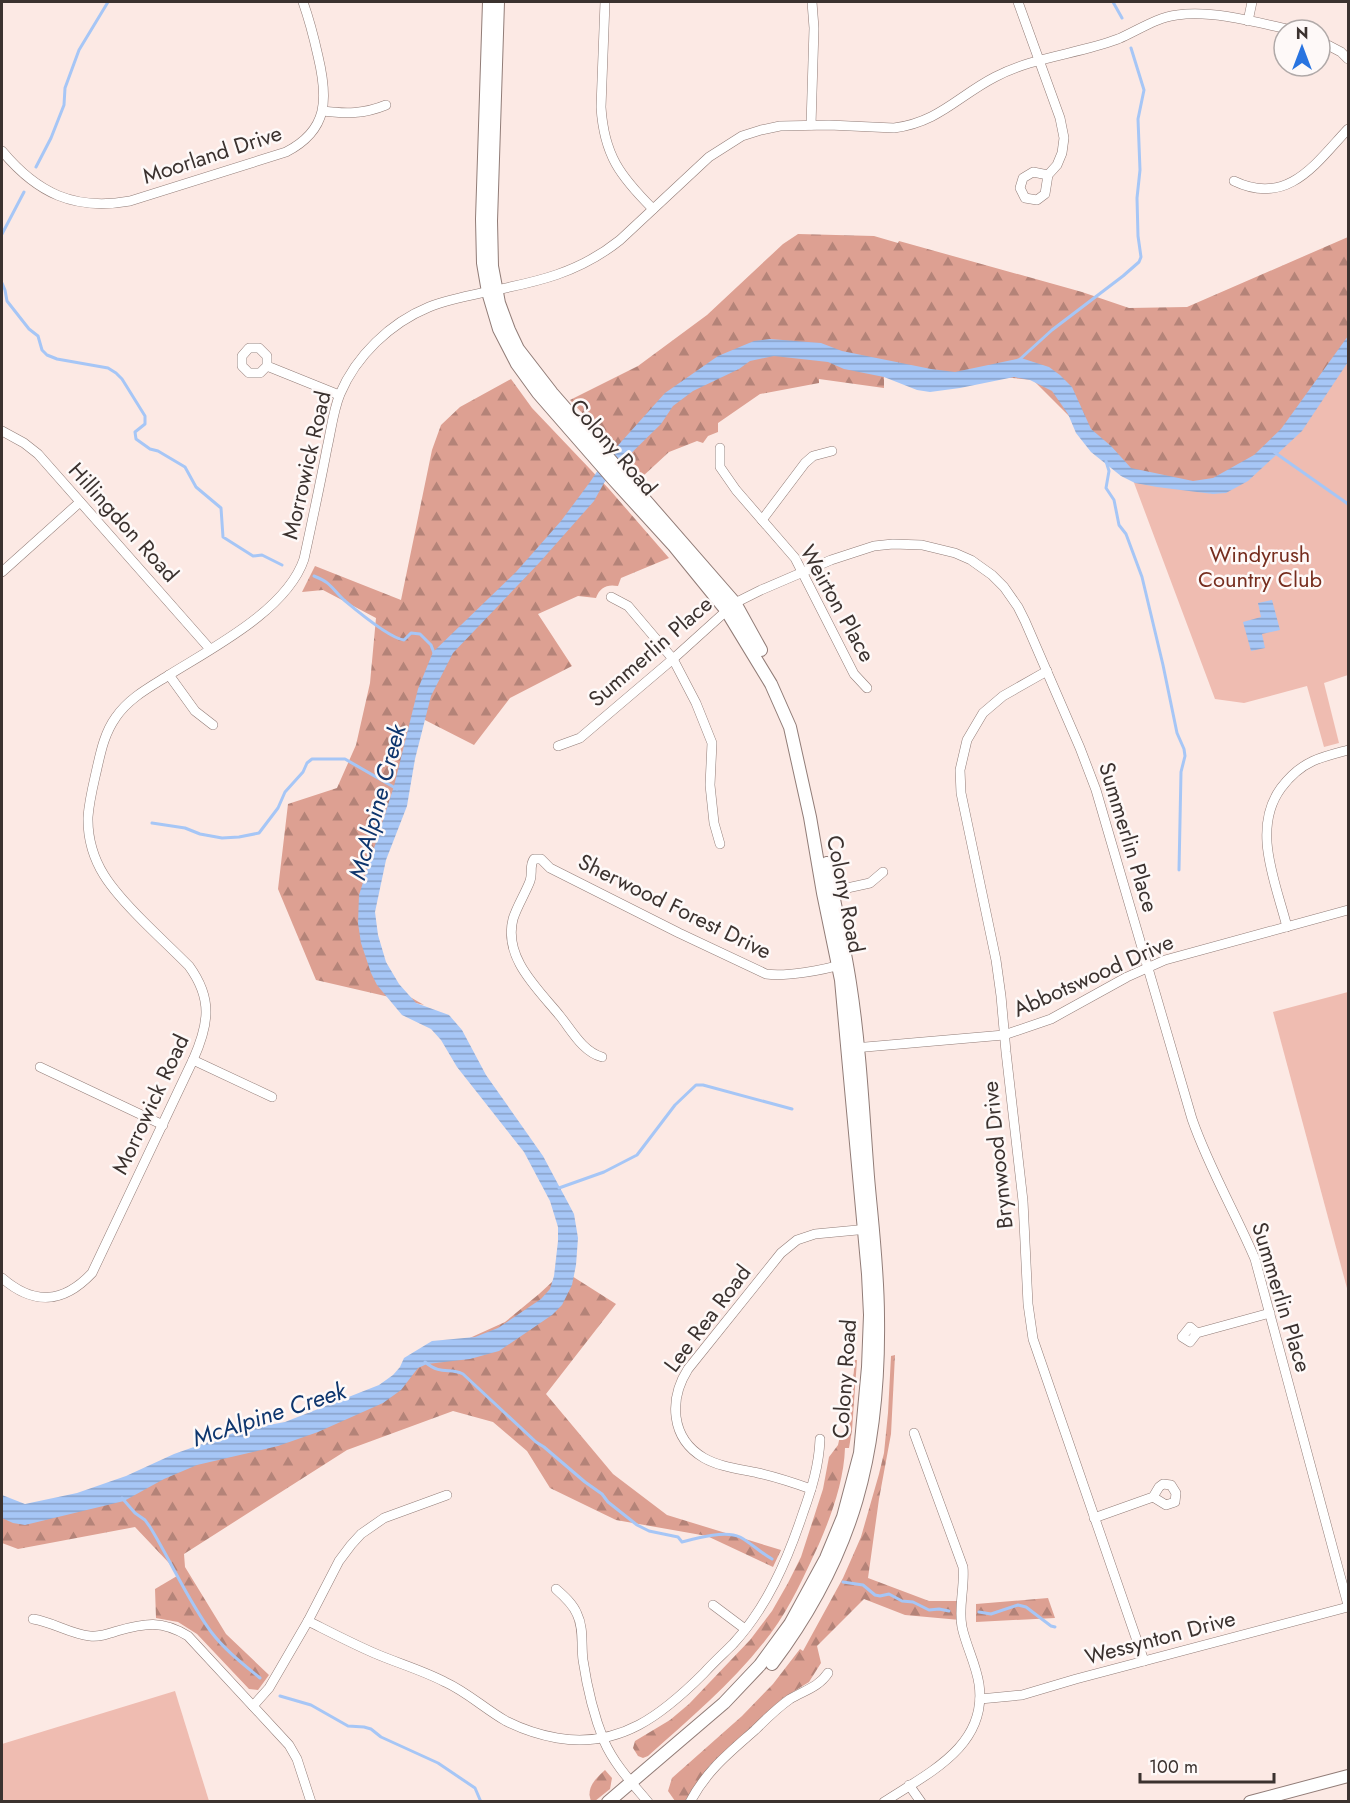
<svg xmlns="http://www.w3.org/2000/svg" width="1350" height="1803" font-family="Jost,sans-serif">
  <defs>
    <pattern id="forest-firs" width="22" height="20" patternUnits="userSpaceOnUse" patternTransform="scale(1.5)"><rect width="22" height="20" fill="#dda092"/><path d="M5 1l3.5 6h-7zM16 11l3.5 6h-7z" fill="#b48378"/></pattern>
    <pattern id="water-rules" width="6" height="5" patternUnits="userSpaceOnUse" patternTransform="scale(1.5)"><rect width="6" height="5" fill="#a6c6f6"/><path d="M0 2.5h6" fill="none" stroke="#88a1c8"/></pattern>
  </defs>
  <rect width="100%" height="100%" fill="#fce9e4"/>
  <g fill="#efbcb1">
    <path d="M1348,353V675L1324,683L1339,743L1324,747L1307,686L1244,703L1215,699L1130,472Z"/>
    <path d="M1348,992V1292L1273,1012Z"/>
    <path d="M175,1691L209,1801L2,1802V1744Z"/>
  </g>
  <g fill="url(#forest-firs)">
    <path d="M798,234L874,236L898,243L899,241L1082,292L1129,308L1187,307L1348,237V353L1321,396L1222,485L1155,482L1112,459L1033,380L884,366V388L819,379V383L760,394L718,423V432L708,436L703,443L697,441L669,452L642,477L570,400L638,366L707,315L783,244Z"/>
    <path d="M511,379L532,408L609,489L669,558L621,578L618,586C607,584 600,587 596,598L578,596L538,614L572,666L510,698L474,745L421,718L363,915L389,985L424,1005L316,980L278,889L288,804L337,788L356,745L370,683L376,618L323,590L302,592L315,566L401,600L432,450L441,425L460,407Z"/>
    <path d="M564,1271L616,1304L546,1394L613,1474L667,1515L781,1550L773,1567L707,1536L616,1520L550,1488L527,1451L493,1422L453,1411L347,1450L184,1554L185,1567L226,1634L269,1675L258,1690L249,1689L197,1634L178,1622L156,1618L155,1589L177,1576L169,1563L135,1527L18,1549L2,1543V1505L37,1519L362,1401L430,1356L505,1322L539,1294Z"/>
    <path d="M895,1355L891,1434L879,1499L868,1578L929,1601H960V1620L905,1615L864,1599L817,1646L821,1663L809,1682L783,1698L710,1765L685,1801H675L668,1791L672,1778L742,1716L773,1684L800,1649L803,1651L843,1578L861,1537L879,1474L884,1453L888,1413L891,1356Z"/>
    <path d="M855,1360H857L852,1430L849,1448H845C844,1480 832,1514 819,1544C805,1574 791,1606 771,1633C736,1680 692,1717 648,1756L643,1758L638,1756L633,1748L635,1741L670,1720L689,1704L750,1640L772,1611L788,1583L801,1557L823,1489L829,1457L838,1445L840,1436L848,1429Z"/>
    <path d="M1048,1598L1055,1618L976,1622V1604Z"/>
    <path d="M605,1770L612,1778L610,1789L595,1801H591C586,1788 595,1779 605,1770Z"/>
  </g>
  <g fill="url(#water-rules)">
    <path d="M1348,336V362L1302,431L1248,481L1226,493L1213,494L1157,487L1135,483L1121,476L1091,452L1076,433L1068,414L1052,391L1030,380L1014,377L960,388L930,392L917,390L884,377L844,369L828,362L774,356L750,361L739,369L693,391L673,406L661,424L614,470L604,483L594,501L540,562L453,653L431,696L415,759L407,806L386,860L375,912L378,935L386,962L399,984L416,1003L449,1015L462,1030L486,1075L543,1156L574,1214L578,1238L576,1265L572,1285L562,1305L552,1315L499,1351L470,1359L427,1364L418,1368L401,1390L383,1403L318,1432L278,1446L197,1465L164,1479L124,1501L25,1525L13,1523L2,1518V1495L25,1504L77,1493L126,1476L174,1454L242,1430L285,1422L379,1385L393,1375L400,1367L404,1358L432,1341L475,1337L498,1328L541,1299L550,1289L554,1276L558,1241V1227L550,1201L524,1152L457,1067L441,1040L431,1029L402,1015L377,985L371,973L361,943L358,923L359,895L394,786L418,689L433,652L516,572L561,521L590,482L604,461L665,393L718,356L754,341L770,339L821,343L842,351L931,369L955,372L1021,358L1049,367L1060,375L1072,387L1091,429L1111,446L1131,468L1193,481L1213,478L1254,455L1281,429Z"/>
    <path d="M1272,600L1280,630L1262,634L1265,648L1251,651L1243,622L1261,617L1258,603Z"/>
  </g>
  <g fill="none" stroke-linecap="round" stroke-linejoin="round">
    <g stroke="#a6c6f6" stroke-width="3">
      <path d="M1113,2L1122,18"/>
      <path d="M36,167L51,138L64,105L65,88L79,50L108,2"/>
      <path d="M2,234L24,192"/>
      <path d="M2,283L5,290L7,301L29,329L38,336L42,350L47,355L57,359L108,368L116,373L122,379L145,416V424L135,432L136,439L150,449L158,451L185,467L196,487L221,508L223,537L253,556L262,555L282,565"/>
      <path d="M1019,360L1052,330L1123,276L1139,262L1141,257L1138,236L1137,198L1140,170L1138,119L1144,90L1131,48"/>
      <path d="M1274,452L1348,504"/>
      <path d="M1106,461L1109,471L1106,488L1114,500L1119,525L1126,534L1142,577L1163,665L1177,733L1184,749L1185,756L1181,772L1179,870"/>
      <path d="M314,576C332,583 331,588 344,600C356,610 389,638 404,640L411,633L420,634L431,645L434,653"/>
      <path d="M152,823L185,828L200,834L222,838L239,837L259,833L278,808L285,792L303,772L307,763L312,759H345L397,789"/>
      <path d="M559,1188L604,1172L637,1155L675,1105L696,1085H703L792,1109"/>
      <path d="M425,1362C442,1376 449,1367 463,1374L536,1442L544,1447L585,1482L602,1494L608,1502L637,1525L649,1531L678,1537L682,1542C697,1538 725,1530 740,1537C751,1543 761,1553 772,1559"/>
      <path d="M122,1498L135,1513L145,1520L150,1527C171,1561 188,1601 212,1633C225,1650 243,1664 260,1678"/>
      <path d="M843,1582L863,1585L875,1595L880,1596L889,1594L902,1601L913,1602L929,1610L939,1609L949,1611"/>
      <path d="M979,1612L991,1614L1018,1605L1026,1607L1051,1626L1055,1627"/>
      <path d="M280,1696L311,1705L348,1726L364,1727L371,1729L381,1737L438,1763L475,1788L481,1802"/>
    </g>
    <defs>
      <g id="street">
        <path d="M605,2L601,107C604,155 620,176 653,209"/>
        <path d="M1018,2L1060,118L1064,138L1062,153L1057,165L1048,175L1045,194L1037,200L1025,198L1020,188L1023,178L1033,172L1048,175"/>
        <path d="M1248,21L1252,2"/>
        <path d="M1320,41L1341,52L1348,59"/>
        <path d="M323,111C346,114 364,114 386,105"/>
        <path d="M811,125L814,28L812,2"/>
        <path d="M2,151C37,193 74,211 130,201L286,152C329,130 328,98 318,56C314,38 309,19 303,2"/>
        <path d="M1234,181C1288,207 1316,163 1348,129"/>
        <path d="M267,366L260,373H249L242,366V356L249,348H259L267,356V366L339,395"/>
        <path d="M2,431L24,443L38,454L210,649"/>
        <path d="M720,448V467L736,490L795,558L854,674L867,688"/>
        <path d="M762,520L805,463L813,456L832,451"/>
        <path d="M2,572L80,502"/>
        <path d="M611,597L628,606L673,659L696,703L712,743L710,785L714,823L720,844"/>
        <path d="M1047,671L1003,696L983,713L967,740L960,770L961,793L996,960L1001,996L1006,1052L1023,1201L1028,1304L1033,1339L1144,1661"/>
        <path d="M169,675L195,711L213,725"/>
        <path d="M558,746L580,738L673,659L735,603L761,590L831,560L874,546L893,544L922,545L955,553L971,560L992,575L1004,587L1018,607L1025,621L1080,748L1096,790L1192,1119C1209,1168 1235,1212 1255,1259L1348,1605"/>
        <path d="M829,892L870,883L883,872"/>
        <path d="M1287,927C1276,883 1251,829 1281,788C1290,776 1300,767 1313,761C1324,756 1337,753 1348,750"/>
        <path d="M854,1048L1004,1035L1051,1019L1127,977L1165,960L1348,910"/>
        <path d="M602,1057C583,1052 572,1031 560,1016C538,989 503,958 513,919C517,906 525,894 530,881C533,873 529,866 534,859H541L550,868L679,933L766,974C786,977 824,970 843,964"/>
        <path d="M193,1060L272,1097"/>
        <path d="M40,1067L163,1125"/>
        <path d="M2,1278C33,1305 63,1304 92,1273L193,1060C209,1024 213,999 189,966C174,951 159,937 144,922C113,891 87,863 88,817C89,803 92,790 95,777C100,756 103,735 116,717C129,698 150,687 169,675C212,648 287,610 304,559C312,522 320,485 327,448C331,431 333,411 340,394C356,356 390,323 429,307C447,300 467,296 486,292C537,282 579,273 620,240L709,157L742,136L761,130L780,126L829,125L894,128C939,122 958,96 995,77C1033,57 1078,54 1118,39C1137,31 1157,17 1177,15C1213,10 1256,22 1291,30"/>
        <path d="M1197,1333L1190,1342L1182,1337L1190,1327L1197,1333L1270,1313"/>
        <path d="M811,1489C794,1483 776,1477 758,1473C740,1469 720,1467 704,1458C670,1438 669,1399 688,1369L781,1253L797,1240L815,1234L868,1229"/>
        <path d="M1094,1518L1153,1497L1166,1505L1175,1502L1176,1493L1171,1485L1163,1484L1159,1487L1153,1497"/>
        <path d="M556,1589C564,1596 573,1604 577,1614C584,1628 581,1645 583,1660C587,1687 594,1716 604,1741C614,1764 632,1783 648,1802"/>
        <path d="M713,1605L745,1629"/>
        <path d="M33,1619C53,1622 70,1634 90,1636C99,1637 108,1634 117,1631C145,1623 162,1620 188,1636L289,1745L297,1759L311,1802"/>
        <path d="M308,1621C330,1632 351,1643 374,1653C397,1663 422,1670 445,1682C467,1692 485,1709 506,1721C522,1729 540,1735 557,1738C620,1749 663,1714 704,1673C713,1663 723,1654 733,1644C767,1607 787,1561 803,1513C812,1488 819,1465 820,1439"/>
        <path d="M980,1699L1022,1695L1076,1679L1348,1607"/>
        <path d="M253,1706L269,1688L308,1621L339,1561L351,1545L361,1534L384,1518L447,1495"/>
        <path d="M909,1785L921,1802"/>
        <path d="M690,1802C707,1770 729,1753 755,1730C766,1719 777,1708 790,1699C803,1691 819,1687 828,1673"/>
        <path d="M884,1802C928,1773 988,1746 979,1684C976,1664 966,1646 962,1627C958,1607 965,1587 963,1567L914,1433"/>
      </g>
      <g id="secondary">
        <path d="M489,2L482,219L483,263L488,292L499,329L517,364L538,393L613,479L674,546L726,610L771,684L790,727L810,817L823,893L841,980L868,1274L870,1315L868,1367L860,1453L843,1517L826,1558L790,1624L760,1665L724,1703L608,1802"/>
        <path d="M498,2L491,221L492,266L499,303L509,330L518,349L552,393L735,603L761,650"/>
        <path d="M772,1664C854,1555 880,1452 878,1317C878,1270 872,1223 868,1177C863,1112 860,1047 850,983C844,943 834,903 827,863"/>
        <path d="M1250,1802L1348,1776"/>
      </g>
    </defs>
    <use href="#street" stroke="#917c77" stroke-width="10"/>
    <use href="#secondary" stroke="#917c77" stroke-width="14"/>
    <use href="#street" stroke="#fff" stroke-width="9"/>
    <use href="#secondary" stroke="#fff" stroke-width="12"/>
  </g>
  <g text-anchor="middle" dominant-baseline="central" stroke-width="5" stroke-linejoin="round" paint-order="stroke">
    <g font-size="22" fill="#3b322f" stroke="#fef9f8">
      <text transform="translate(212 154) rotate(-18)">Moorland Drive</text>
      <text transform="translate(614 447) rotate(49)">Colony Road</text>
      <text transform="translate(306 465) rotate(-77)">Morrowick Road</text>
      <text transform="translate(124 522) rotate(48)">Hillingdon Road</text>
      <text transform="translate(838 603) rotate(61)">Weirton Place</text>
      <text transform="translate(650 651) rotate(-41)">Summerlin Place</text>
      <text transform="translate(1129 837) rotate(73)">Summerlin Place</text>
      <text transform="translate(846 894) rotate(79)">Colony Road</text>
      <text transform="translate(675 906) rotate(26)">Sherwood Forest Drive</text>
      <text transform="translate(1093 975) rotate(-24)">Abbotswood Drive</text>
      <text transform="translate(150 1104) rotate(-65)">Morrowick Road</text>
      <text transform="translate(997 1155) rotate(-96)">Brynwood Drive</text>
      <text transform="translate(1282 1297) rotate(73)">Summerlin Place</text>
      <text transform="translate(707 1318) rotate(-53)">Lee Rea Road</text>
      <text transform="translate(844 1379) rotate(-86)">Colony Road</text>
      <text transform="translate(1160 1637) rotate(-15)">Wessynton Drive</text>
    </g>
    <g font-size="22" fill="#762d1e" stroke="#fef9f8">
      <text x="1260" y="554">Windyrush<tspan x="1260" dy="25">Country Club</tspan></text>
    </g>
    <g font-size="24" font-style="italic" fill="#0e356d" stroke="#fef9f8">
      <text transform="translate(377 802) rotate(-75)">McAlpine Creek</text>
      <text transform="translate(269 1414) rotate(-18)">McAlpine Creek</text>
    </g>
  </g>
  <rect width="1350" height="1803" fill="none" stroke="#3b322f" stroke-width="6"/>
  <g transform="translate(1302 48)"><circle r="28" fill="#fef9f8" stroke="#b0a9a8" stroke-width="1.5"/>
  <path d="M0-4.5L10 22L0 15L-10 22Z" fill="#2974e0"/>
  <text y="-9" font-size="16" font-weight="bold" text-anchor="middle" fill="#3b322f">N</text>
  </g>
  <path d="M1140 1773v9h134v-9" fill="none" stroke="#3b322f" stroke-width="3"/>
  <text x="1149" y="1773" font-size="18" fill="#3b322f" stroke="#fef9f8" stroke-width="4.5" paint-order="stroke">100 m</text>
</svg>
